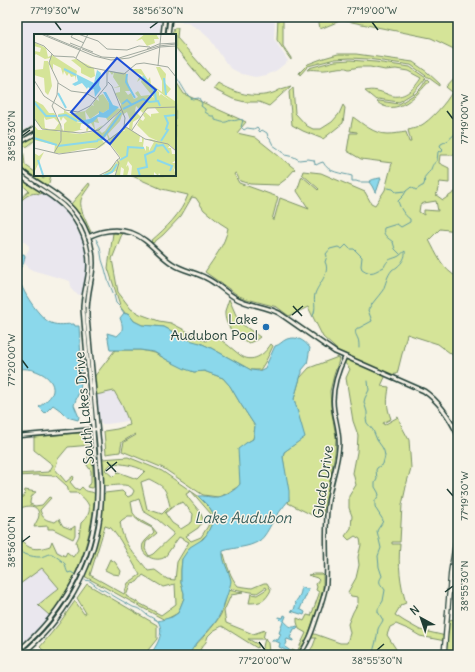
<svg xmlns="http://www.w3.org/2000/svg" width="475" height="672" font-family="Delius,sans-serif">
  <rect width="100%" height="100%" fill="#f7f3e8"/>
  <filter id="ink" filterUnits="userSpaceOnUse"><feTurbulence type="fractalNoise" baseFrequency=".025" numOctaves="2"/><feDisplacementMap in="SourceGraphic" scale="8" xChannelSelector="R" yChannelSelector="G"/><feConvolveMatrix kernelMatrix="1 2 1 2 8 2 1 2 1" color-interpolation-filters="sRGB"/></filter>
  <g filter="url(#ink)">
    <g fill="#eae7ee">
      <path d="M17,17H79L100,18L117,17H162L159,35H35V124L17,134Z"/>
      <path d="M172,17H275L274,39L288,61L277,70L267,75L255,77L242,74L232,69L226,63L210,39L201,31L190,24L183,22L174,21L172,20Z"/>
      <path d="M37,193L40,194L42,193L53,199L68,213L84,243L86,254L87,266L85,279L82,293L80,295L75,293L72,290L70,281L32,270L24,263L25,256L29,249V246L17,235V206L23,198L33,194Z"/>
      <path d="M114,391L122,405L128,420L122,422L107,424H101L100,421L96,395Z"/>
      <path d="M17,547L56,549L78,566L53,612L37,630L17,648Z"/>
    </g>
    <g fill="#d5e498" stroke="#7a9066" fill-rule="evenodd">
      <path d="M278,17H283V46L291,58V60L277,40Z"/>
      <path d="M318,17H458V51L431,38L342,20L320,29Z"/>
      <path d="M174,28H178L177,38L209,74L203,81L175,47V35H172Z"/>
      <path d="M338,54H356L413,62L427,72L440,84V86L411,65L368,59L350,58L335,59L308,66L300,75L299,73L308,64L324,58Z"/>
      <path d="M350,60L375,62L410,67L426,78L413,93L399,102L378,99L376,100L365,91C373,89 379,91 387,94C387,94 392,96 393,96C405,98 415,88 421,78L408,71L396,69L385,70L370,67H359L349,69C340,65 330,71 320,70C315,70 312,69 307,70L309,68L335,61Z"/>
      <path d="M455,77L458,80V164L456,155H440L439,163L449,168V183L440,182L436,195L443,200L458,190V231L440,229L429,240C436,253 443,271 458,277V359L438,344L407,334L397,374L386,375L381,386L389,387C387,401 386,405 391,419L383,423L384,425L398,417L402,427L409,440L411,468L407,482L402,505L400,542H392V544H400C398,565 400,583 406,603L401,605L395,615L404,621L420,630L446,636L445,641L420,636L410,630L396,624L390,627L387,635L396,649L395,655H307L313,646L316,638H310L312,633L340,643H347L350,633L348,624L353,612L358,603V597L351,596L348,592L356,578L359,565L358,557L361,545L360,539L355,536L349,540L345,536L351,528L352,516L349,508V496L356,485L353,473L357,452L358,435L353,421L346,378L350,369L343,361L345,358L367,367L345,357L323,337L308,307L289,316L277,307L247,299L239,296L205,272C214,258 225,245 228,228L220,223L204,210L196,198L192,197L181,216L163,235L153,243L151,241C166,228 181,214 188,195L162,189L130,175H175V80L184,94L246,122L237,133L255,137L295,169L286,179L278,185L250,184L240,181L236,173L234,174L239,183L278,197L272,220H274L280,198L309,209L297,191L302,176L318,190L319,189L302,174L303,171L321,173L365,192L371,203L375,205L385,190L392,163L361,159L347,151L350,133H357V132L350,131L353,117C363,124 374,134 387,134C393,134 400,133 406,132L409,142H411L408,130C412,129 417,128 420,126C430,121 447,102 452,92L446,87ZM436,201L438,211L424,210V215L419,212L420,205L424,203Z"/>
      <path d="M427,79L429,81C418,95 396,118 377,102L379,101L399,104L415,94L421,88Z"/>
      <path d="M218,83C233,93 255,99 273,93C276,92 279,90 281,89C284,88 288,87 291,86L269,106L259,102H245L233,99L213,89Z"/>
      <path d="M293,87L295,113L307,126L313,129H321L332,122L339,114L343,105L345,108L343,123L323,139L303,131L292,125L289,92Z"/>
      <path d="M35,136V140L28,146L23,147L25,165L35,172V175H39L43,179L48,175H51L49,183L47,185L35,178L17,164V147Z"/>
      <path d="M17,176L27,184L42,193L40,194C31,191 22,198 17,206V200L18,201L29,191L17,180Z"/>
      <path d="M89,183L90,185C87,190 83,194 81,200C79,209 87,223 91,232H89L79,214L71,204Z"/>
      <path d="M113,233L122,234L112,259L118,292L131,309L140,314L159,321L171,323L206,341L211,334H212C220,339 228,345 235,351C237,352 238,354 240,355C252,364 264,355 271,344L273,346C269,354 266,362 260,370H251L211,348L200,343L192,342L164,327L142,325L134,321L128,313L126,314L121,308L108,268Z"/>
      <path d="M229,299L239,322L260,337L256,340L249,343C236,337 224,327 225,311C226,307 228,303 229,299Z"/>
      <path d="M115,350H140L155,353L169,361L194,372L204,371L223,378L230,386L240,403L255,426L254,434L253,439L246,443L240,484L239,486L226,494L218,497L203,495L163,468L122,451L124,442L136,435L135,434L122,442L120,452L106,454L104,431L117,429L130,425L122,405L114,391L96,395L94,377Z"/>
      <path d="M338,357L339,360L334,375L330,391L331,408L336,437L335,453L330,480L325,502L323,516H314L288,503L289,500L283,457L284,452L304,437L294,399L300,378L309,368Z"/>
      <path d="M89,432L91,434L94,487L91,488L87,487L88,485L91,483V471L87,465L89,450L91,445L68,447L58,459L55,469L66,482L73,476L74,478L70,482L75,488L79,490L82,487C87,494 91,490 95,494C92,531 82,567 62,598C58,604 54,610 49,615L41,608L38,605L59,588L42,568L20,584L17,580V545L18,544L21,538C27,551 38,550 50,546L52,541L57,552L65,556L67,552L73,557L78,550L76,542L79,536L81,523C94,511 91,504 78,493H69L67,486L56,476L36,475L17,476V474L49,472L53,465L34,450V437Z"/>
      <path d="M128,457L162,471L198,496L210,508L215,517L207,534L182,559L181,570V583L184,593V598L178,613L165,620L84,576C97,549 100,525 103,495L105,493L122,491L128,497L132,495L134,491C128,480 113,488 103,485L102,459ZM112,463C123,464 134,465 145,471L137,479L118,472L113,477L105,470ZM149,479C166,488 165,487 170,506L162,514L147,509L141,482ZM191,491L211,514L208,526L201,537L191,541L186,536L198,528L203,521C202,510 191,504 186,494ZM139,499L143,511L158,520L173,533V535L153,554L149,556L145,549L146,542L157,533L152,527L138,519L133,513L131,502ZM183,502L193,514L192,522L181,529L172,523L165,513L175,505ZM128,516H133L140,522L152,528L154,532C151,536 145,540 143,544C139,556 157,563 165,557L179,537L189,542L177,562L175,580L167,579L155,570L148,571C140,559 127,549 123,535C121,531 121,526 120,522L122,520ZM105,526L111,528L120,540L140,575L128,583L124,594L90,575ZM143,575L163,587L175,584L176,604L161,615L126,596L131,583L137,582Z"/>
      <path d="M25,490L36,492C32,495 30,498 30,504L35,506L42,505L49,497L51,498L40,510C43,519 45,520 55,522L59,519L60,521L63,526L71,529L75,526V535L73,539L53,529H48V526L34,527C35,523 39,519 39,515C38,502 23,506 17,510V497H24Z"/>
      <path d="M458,541V576L453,573Z"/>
      <path d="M220,553L224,554C227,565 230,577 238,586L252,588L264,583H267L271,590C265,601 262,603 249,603L251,594L257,595L267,589L266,587L257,593L228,588Z"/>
      <path d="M110,559L115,562L121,571L120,575L113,574L105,570Z"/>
      <path d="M314,574H322L323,575V591L307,639L296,655H291L292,650L297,652L306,633L299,629L297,622V618L304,621L307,615L311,616L319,594V592L316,590L317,587L316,584L319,580L317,578L308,575Z"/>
      <path d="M87,584L157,625V639L144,655H29L31,653L44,651L40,647L58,625L75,601L84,614L86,613L77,598Z"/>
      <path d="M228,590L243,593L231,595L224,611L226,623L253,634L265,630L263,639H248L259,645L257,648L222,626L213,631L208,636L206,642L201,648L198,655H190V651C199,641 215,626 221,614C224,607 226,598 228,590Z"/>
      <path d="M458,594V655H447L446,653L449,620L455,619Z"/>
      <path d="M265,638L268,643L269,652L272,655H268L266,652L261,650L263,647Z"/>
    </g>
    <g fill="#8bd8eb" stroke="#609aa2">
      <path d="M380,178H381L377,190L376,192H375L372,186L369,182C372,179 375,179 380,178Z"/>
      <path d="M24,254L25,256C24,261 24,265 20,268C20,271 19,274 19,277C20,289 40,319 51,323C58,326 67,324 74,324L75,326H79L82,375L80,389L74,405L79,417L78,420L67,417L60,410L53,405L45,413L39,407C44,403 52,397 53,391C55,376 32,367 20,369L17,373V255Z"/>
      <path d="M124,313L126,314L128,313L134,321L142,325L164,327L189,340L200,343L211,348L251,370L259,371L265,368L275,346C280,345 282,341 287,339C297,336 304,340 310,348L307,364L302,370V373L301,375L300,378L294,399L305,437L284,452L283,457L289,491V500C283,507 277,515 272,523C269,528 265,537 259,541C248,548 235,547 223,551C222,562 229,570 231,581C231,585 222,611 219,616C214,628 191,645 190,655H150C157,645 165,633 158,621L172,617L178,613L184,598V593L181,583V570L182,559L190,547L203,539L207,534L215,517L210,508L198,496C204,495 211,498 218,497C225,496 236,490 240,484L238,449L246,443L253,439L254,434L255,426L240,403L230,386L223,378L204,371L194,372L185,369L169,361L154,352L140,350H110L107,333L117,336C124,331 123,326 120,318Z"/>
      <path d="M301,587L306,589H309L300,609L305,612L304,615L291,611L294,610L296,603L295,602C299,598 302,592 301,587Z"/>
      <path d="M284,615L286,616L284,621C289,625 290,629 297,626L298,628L294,629L290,638L293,640V641L287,639L286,641L287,642L285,647L292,652L291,653L279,647L280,643L275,641H271L273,639L278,640L281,634L279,633L283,622L279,618V617L283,618Z"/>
    </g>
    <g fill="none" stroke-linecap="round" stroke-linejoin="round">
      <g stroke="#609aa2" stroke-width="1">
        <path d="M418,17H420"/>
        <path d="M440,17L454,22L458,20"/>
        <path d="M175,66L176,68L175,69"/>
        <path d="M175,76C182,83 184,93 192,99L199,98L202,104L201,106L205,109V112L211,116H214L215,118V120C223,122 223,124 231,120C236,122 239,118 243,120L241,127L244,130L247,128L254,129L257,127L258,128L259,131L260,132L262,130L267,133L268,137L270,139L273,145L283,152L285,155L294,157L299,160L308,159L314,160L315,164L316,165L320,163L323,162C328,173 342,173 352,176V181H356L359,182H369"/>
        <path d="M388,188L393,189L396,192L406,191"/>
        <path d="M96,239L100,247L102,260L105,269L108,280L114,295L116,303L120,307L124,313"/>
        <path d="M400,254L395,249L393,242C388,238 382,235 384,228L397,224L401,227L410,222V219C404,215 400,208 398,201L404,195L406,191L410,188L411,187L416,190L422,186H423C425,183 425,181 424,178C426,175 428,173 430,171C433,166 431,165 437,161L438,152L439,151L442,152L443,149L440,146L441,144L447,141L455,134L456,133L458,134"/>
        <path d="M313,316C317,307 313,302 315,294C318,284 331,273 325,262L327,256L326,254L330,249L338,247L342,249L346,245L350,249H354L362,257L361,266L362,269C372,276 375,271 384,267C388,259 389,260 397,257C400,256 402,253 405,251C406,257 402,263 397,267C395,269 394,268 392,270C387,276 386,283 383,290C378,297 372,303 368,310L372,321L359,328H357C354,333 356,334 358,339C359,341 359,345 359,348"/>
        <path d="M368,381L369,390L365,398L364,402L367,412V417L366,419L367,423L373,430L377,440L382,447L384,451L385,456L383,464L377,468L376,470L377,479L375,483V487L378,492L379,495L375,501V506L376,509L383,520L382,523L378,529L377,531L381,548L378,556L379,567L382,576C377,583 381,584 385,590L383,601L378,609V612L383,620C382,623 379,626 378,629C377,638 375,646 372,655"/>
        <path d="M17,551C24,554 32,557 39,557C44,557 48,553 52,554C54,555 64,562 65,564C66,567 66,570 68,573L71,572L74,574"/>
        <path d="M85,580L90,581L100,589L104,590L117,598L133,607L140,609L147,615L158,621"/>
      </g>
      <defs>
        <g id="tertiary">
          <path d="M17,436L97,429"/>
          <path d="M299,655C309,643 313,629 318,614C321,605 324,596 326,586C328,559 324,531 328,503C330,484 338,465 339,446C340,434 336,422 334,410C331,391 337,373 345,357"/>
        </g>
        <g id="secondary">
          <path d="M163,35L165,17"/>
          <path d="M168,35L170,17"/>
          <path d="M17,139L35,128"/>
          <path d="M17,144L35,134"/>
          <path d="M17,167C30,179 46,187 59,197C80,212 93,237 93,263C93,275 89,287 88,299C87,305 87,311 87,317C90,349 93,381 96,414C99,447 104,482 100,516C93,570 63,621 21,655"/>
          <path d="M17,173C29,183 43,190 55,199C76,214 89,239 89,265C89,280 83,293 83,308C86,348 90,388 93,429C94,451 98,473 97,495C95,557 64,613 17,652"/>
          <path d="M88,237C102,230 117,228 132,233C149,239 158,255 173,264C183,271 196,272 206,278C219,284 228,296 242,301C254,306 267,307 279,313L335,352L424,391C440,402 450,418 458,435"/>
        </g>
        <path id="primary" d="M444,655L451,571L458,529"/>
      </defs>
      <use href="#tertiary" stroke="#1f3d34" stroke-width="5.5"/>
      <use href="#secondary" stroke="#1f3d34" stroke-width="6"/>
      <use href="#primary" stroke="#1f3d34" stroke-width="6"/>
      <use href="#tertiary" stroke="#f7f3e8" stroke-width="2.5"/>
      <use href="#secondary" stroke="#f7f3e8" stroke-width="3"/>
      <use href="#primary" stroke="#f7f3e8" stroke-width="3.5"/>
    </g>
  </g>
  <path fill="none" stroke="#1f3d34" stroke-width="1.5" d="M55,22L61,30M372,22L378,30M150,28L158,22M447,111L453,119M22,136L30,130M293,306L302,316M292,315L303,306M22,360L28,368M107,462L116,472M106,471L117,462M447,489L453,496M22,542L30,536M445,592L453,586M259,642L265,650M377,650L384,644"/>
  <circle fill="#1f6fb2" stroke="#f7f3e8" stroke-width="1.5" cx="266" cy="327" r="4"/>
  <g text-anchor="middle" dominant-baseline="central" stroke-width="3" stroke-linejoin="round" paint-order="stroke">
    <g font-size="14" fill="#1f3d34" stroke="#f7f3e8" text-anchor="end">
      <text x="258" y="319">Lake<tspan x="258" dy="16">Audubon Pool</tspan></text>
    </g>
    <g font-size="14" fill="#1f3d34" stroke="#f7f3e8">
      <text transform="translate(84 408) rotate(-95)">South Lakes Drive</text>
      <text transform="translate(323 482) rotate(-82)">Glade Drive</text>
    </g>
    <g font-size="15" font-style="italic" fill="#355c59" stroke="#f7f3e8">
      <text x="243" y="517">Lake Audubon</text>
    </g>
  </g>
  <g transform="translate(34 34)">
    <rect width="142" height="142" fill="#f7f3e8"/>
    <path d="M111,0H122L125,5H120L121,9L113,12L108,5L102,7ZM0,8L12,14L14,23L18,21L43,37L41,47V42L37,43L35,39L33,42L30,37L29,41L27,34L19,30V36L15,29L16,24L11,25L2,20L0,22V17L6,18L7,14L0,12ZM42,25L60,34L61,42L57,44L47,39V34L37,26ZM10,27H14L15,31L18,52L14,61L11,58L10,44L0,41V36L9,35ZM103,30L98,35H107L114,46L116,43L117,50L128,58V47L122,33H126L132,40L131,49L137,55L132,61L142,68V117L136,111L134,114H137L138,120H142V126L138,129H141V136L139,132L142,142H127L125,139L124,142L120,138V142H97L98,132L94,127L92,133L94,131L95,135L93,142H89L90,135L87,133L86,142H82V137L68,142L87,124L75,108L73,101L68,106L71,110L65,114H53L31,119H20L21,111L0,106V91L4,96H14L21,95L25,89L20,84L12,86L10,83L11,94L15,95H9L5,92L0,83V66L9,71L15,79H20L27,90L26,97H22L26,98L28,94L30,98V90L33,87L29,83L27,87L24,80L30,79V76L36,80L51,77L58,71L60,72L59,70L62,65L65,67L64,62L69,60L75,69V75L69,79L66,78L56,85L51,77L52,86L42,88L51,90H47L46,95H49L35,99L46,100L65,97H58L60,94L57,89L54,90L56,92L53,98L52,96L54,90L63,83L65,89L60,88L61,96L69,91L65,96L68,99L71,97L86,76L74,87L72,84L82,74L87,75V70L81,59L86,58V53L79,54L85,52L79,43L80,38L78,41L75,37L74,42V37L92,39L96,57H91L94,61L97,59L100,65L104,63L101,59L104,57L107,62L115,61L120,64L107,48L108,44L103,48L106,41L117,53L125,58V62L127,60L137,67L117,51L108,41L97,36ZM102,72L109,79L115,74H121L125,79L117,80V83L111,78L109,81L111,84L109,87L106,85L103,91L115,103L128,109L117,105H113L120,108L115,117V113L112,112V117L109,112L110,105L108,103V108H105L106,102L96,95L98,96L99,88L107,83L101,77ZM93,78L96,86L95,94H89L91,97L87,96L76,105L74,100L86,87L88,81ZM10,118L6,126L0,139V119L5,122Z" fill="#d5e498" fill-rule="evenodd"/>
    <path d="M63,36L67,39L65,51L67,55L61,63L60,55L57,56L54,53L53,55L48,49L41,52L38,50L44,47L42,40L60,49ZM69,58H72L79,71L85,73L73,84L64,83L59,88L52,91L43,87L56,85L65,80V77L69,79L75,75V69Z" fill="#8bd8eb"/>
    <path fill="none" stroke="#8bd8eb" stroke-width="2" d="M30,35L42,41M93,40L92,48L101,64M109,42L121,58L122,67M130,44L132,61M24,59L32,74M0,68L12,82H22M88,70L93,66L98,71M89,75L109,65L115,68L124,67L126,72M24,82L32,81L43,87M0,104L23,111M63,106L68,105L87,79M127,107L134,96L132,95L134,89L131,82L142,81M24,112L64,107M122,112L129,111L135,119M4,126L9,141M86,126L93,122L94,113L110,114M123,126L138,132L136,137M69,142L78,138L83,130M106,142L104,135L113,133L111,121L120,117L123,110"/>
    <path fill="none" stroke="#a1aaa0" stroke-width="1" d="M7,0L60,22L77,26L95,24L126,13L142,12M10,0L46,15M39,0L37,3L50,9M44,0L64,7L73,15L93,16L105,12L116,13M0,8L10,12L20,22L40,23L54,33L90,40L102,30L110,29L134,33L142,43M36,9L59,18M48,15L68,23L85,24L125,12L142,10M113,15L125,10L142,9M18,20L15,29L24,48L23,61L18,72L27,92V107L20,119M42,24L54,0M124,32L127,0M0,46L10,62L31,76L44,78L56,72L73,51V36M74,48L78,52L91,84L90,93M24,49L37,57L52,59L62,65M0,84L8,95L46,99L65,96L87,76M98,96L113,74L142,73M74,108L86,124L83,126L85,129L81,142M0,114L25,120L62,115L92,93L111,105L134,110L142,117M64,142L76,136L83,126"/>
    <path fill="#1d4ed8" fill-opacity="0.15" stroke="#1d4ed8" stroke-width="2" d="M83,24L122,56L76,110L37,78Z"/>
    <rect width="142" height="142" fill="none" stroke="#1f3d34" stroke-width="2"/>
  </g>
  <rect width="475" height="672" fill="none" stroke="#f7f3e8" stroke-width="44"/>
  <g transform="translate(421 618) rotate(320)" stroke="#f7f3e8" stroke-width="3" paint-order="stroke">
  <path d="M0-3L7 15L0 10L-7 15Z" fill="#1f3d34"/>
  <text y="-6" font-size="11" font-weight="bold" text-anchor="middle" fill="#1f3d34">N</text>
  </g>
  <rect x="22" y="22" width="431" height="628" fill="none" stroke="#1f3d34" stroke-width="1.5"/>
  <g font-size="10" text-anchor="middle" fill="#1f3d34">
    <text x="55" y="14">77°19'30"W</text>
    <text x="158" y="14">38°56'30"N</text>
    <text x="372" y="14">77°19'00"W</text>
    <text transform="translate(464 119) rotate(-90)" y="4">77°19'00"W</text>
    <text transform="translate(11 136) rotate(-90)" y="4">38°56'30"N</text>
    <text transform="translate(11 360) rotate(-90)" y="4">77°20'00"W</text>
    <text transform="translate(464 496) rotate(-90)" y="4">77°19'30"W</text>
    <text transform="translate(11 542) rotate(-90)" y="4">38°56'00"N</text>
    <text transform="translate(464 586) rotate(-90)" y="4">38°55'30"N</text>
    <text x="265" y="664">77°20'00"W</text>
    <text x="377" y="664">38°55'30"N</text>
  </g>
</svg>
